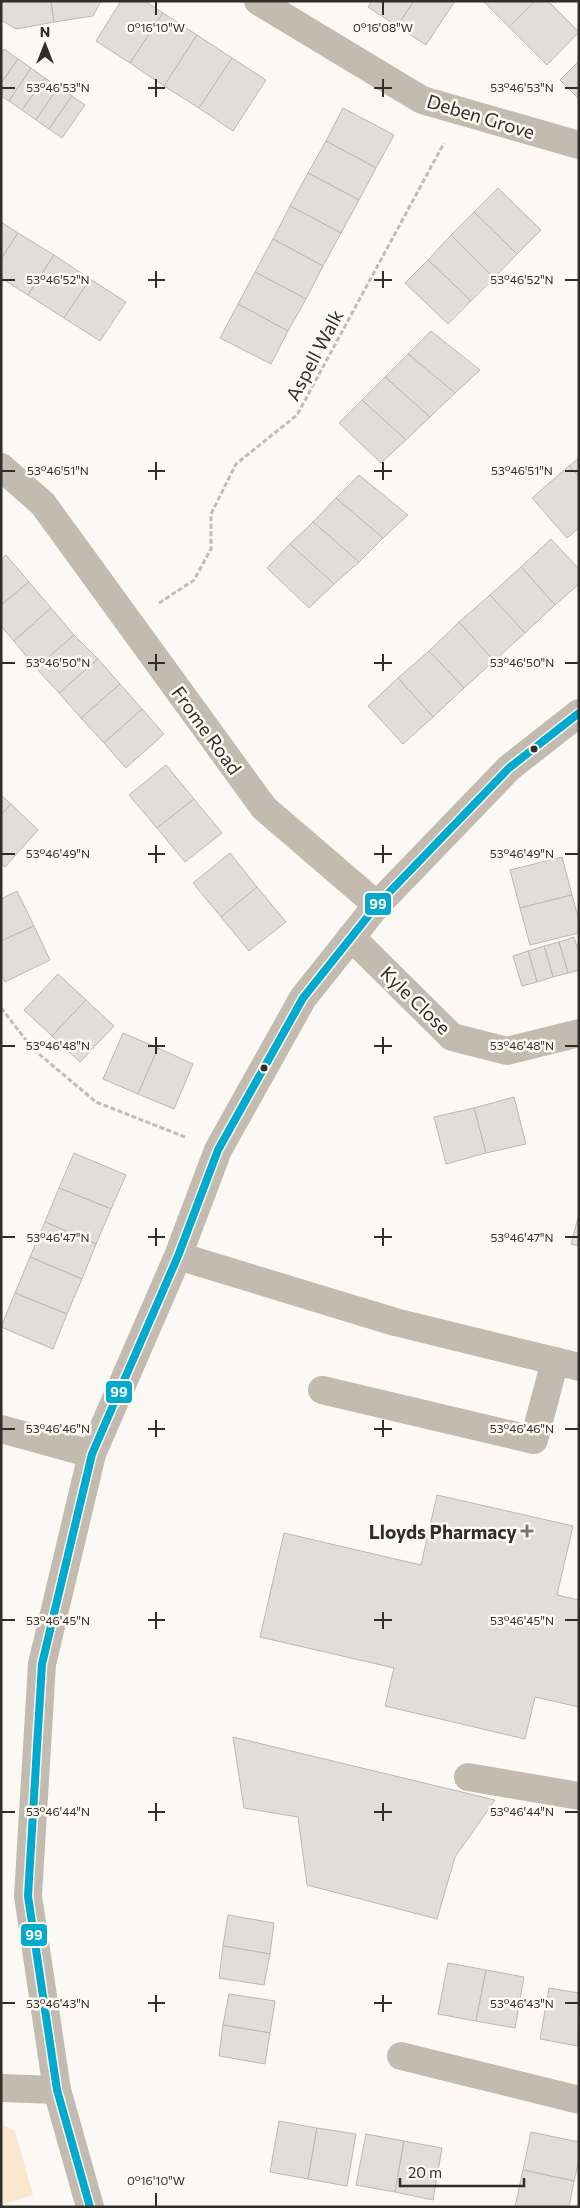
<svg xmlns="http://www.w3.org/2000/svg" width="580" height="2208" font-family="Commissioner,sans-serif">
  <rect width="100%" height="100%" fill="#fcf9f5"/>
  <path fill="#fbe7cd" d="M1,2124L15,2131L33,2195L1,2205Z"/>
  <g fill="#e0dedb" stroke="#bab8b5">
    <path d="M1,1H51L54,22L16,29L1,20Z"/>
    <path d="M51,1H101L93,16L54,22Z"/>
    <path d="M121,1H145L163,13L130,63L96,41Z"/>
    <path d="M372,1H414L397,26L368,7Z"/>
    <path d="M414,1H455L426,45L397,26Z"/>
    <path d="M483,1H535L509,27Z"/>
    <path d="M535,1H548L579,32L547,65L509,27Z"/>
    <path d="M163,13L197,35L164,86L130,63Z"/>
    <path d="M197,35L232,58L199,108L164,86Z"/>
    <path d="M4,49L18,59L1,83V54Z"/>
    <path d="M232,58L266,80L233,131L199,108Z"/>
    <path d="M18,59L31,68L9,101L1,96V83Z"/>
    <path d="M579,61V99L560,80Z"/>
    <path d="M31,68L45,78L22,110L9,101Z"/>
    <path d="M45,78L58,87L36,120L22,110Z"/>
    <path d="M58,87L72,96L49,129L36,120Z"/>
    <path d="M72,96L85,105L62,138L49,129Z"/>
    <path d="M343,108L394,135L376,168L326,141Z"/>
    <path d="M326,141L376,168L359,200L308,173Z"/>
    <path d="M308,173L359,200L341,233L290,206Z"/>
    <path d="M498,188L541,230L517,254L474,212Z"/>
    <path d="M290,206L341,233L323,266L273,239Z"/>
    <path d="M474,212L517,254L494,278L451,235Z"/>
    <path d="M1,222L18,233L1,259Z"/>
    <path d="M18,233L54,255L28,295L1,278V259Z"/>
    <path d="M451,235L494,278L471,301L428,260Z"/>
    <path d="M273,239L323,266L306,299L255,272Z"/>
    <path d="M54,255L90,279L64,318L28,295Z"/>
    <path d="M428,260L471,301L448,324L405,283Z"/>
    <path d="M255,272L306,299L288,331L238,304Z"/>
    <path d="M90,279L126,302L100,341L64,318Z"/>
    <path d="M238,304L288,331L271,364L220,338Z"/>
    <path d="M431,331L480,370L455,393L408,354Z"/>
    <path d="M408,354L455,393L430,417L385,377Z"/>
    <path d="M385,377L430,417L406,440L362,400Z"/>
    <path d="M362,400L406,440L381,463L339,423Z"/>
    <path d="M579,458V477L569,466Z"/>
    <path d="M569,466L579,477V528L567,538L532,498Z"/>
    <path d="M359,475L408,515L383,538L336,498Z"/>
    <path d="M336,498L383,538L359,562L313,522Z"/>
    <path d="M313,522L359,562L334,584L290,544Z"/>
    <path d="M551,539L579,569V584L555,605L521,567Z"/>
    <path d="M290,544L334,584L309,608L267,568Z"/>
    <path d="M6,555L29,582L1,605V560Z"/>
    <path d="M521,567L555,605L525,633L490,595Z"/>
    <path d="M29,582L51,608L14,641L1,626V605Z"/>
    <path d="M490,595L525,633L494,661L459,622Z"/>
    <path d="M51,608L74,635L36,668L14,641Z"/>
    <path d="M459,622L494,661L464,688L429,651Z"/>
    <path d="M74,635L98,659L59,693L36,668Z"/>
    <path d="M429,651L464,688L433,717L398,678Z"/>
    <path d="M98,659L120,684L81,718L59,693Z"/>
    <path d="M398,678L433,717L403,744L368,706Z"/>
    <path d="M120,684L142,709L104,743L81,718Z"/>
    <path d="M142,709L164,734L126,768L104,743Z"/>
    <path d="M166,765L194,799L157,828L129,795Z"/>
    <path d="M1,795L11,804L1,815Z"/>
    <path d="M194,799L222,833L185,862L157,828Z"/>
    <path d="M11,804L38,830L5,867L1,864V815Z"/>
    <path d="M230,853L257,887L221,917L193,883Z"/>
    <path d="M562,857L572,895L520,908L510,870Z"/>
    <path d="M257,887L286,922L249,951L221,917Z"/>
    <path d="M17,891L34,926L1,941V899Z"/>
    <path d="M572,895L579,921V933L530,945L520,908Z"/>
    <path d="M34,926L50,960L5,982L1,974V941Z"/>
    <path d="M574,937L579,953V970L568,973L559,942Z"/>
    <path d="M559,942L568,973L553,977L544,946Z"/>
    <path d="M544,946L553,977L537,982L528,951Z"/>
    <path d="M528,951L537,982L522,986L513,956Z"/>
    <path d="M58,974L86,1000L52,1036L24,1010Z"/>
    <path d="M86,1000L114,1026L80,1062L52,1036Z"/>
    <path d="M123,1033L158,1048L138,1094L103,1079Z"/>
    <path d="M158,1048L193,1064L174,1109L138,1094Z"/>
    <path d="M514,1097L526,1144L486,1153L474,1108Z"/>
    <path d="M474,1108L486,1153L446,1164L434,1117Z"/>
    <path d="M74,1153L126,1175L111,1209L59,1188Z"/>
    <path d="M59,1188L111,1209L96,1244L45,1222Z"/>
    <path d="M579,1214V1246L571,1244Z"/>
    <path d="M45,1222L96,1244L82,1279L30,1257Z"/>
    <path d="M30,1257L82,1279L67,1314L15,1293Z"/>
    <path d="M15,1293L67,1314L53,1349L1,1327Z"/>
    <path d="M437,1495L573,1526L557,1595L579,1600V1707L535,1697L525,1739L385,1706L394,1668L260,1637L284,1533L421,1565Z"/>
    <path d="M233,1737L495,1800L455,1857L437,1919L307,1885L298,1817L244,1808Z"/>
    <path d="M228,1915L274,1923L270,1954L223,1946Z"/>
    <path d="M223,1946L270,1954L264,1985L219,1978Z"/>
    <path d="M448,1963L486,1970L476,2021L438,2014Z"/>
    <path d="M486,1970L524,1977L515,2028L476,2021Z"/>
    <path d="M549,1988L579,1993L578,2046L540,2039Z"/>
    <path d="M229,1994L275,2001L270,2033L223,2025Z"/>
    <path d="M223,2025L270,2033L265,2064L219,2056Z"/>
    <path d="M279,2121L317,2128L308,2179L270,2172Z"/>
    <path d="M317,2128L356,2134L347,2186L308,2179Z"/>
    <path d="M531,2132L579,2142V2160L574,2181L523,2170Z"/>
    <path d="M366,2134L404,2141L395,2192L356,2185Z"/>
    <path d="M404,2141L442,2148L433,2200L395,2192Z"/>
    <path d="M523,2170L574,2181L569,2207H515Z"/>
  </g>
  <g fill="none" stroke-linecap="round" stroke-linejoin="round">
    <g stroke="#c2bdb4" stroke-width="3" stroke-dasharray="5 2.5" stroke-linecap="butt">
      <path d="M159,603L194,580L211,549V514L236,464L297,415L444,143"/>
      <path d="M1,1008L33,1049L96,1102L185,1137"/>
    </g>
    <g stroke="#c3bbb0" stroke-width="28">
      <path d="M258,1L422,100L579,145"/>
      <path d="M1,467L43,504L264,808L377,905"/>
      <path d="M351,937L452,1037L507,1051L579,1033"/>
      <path d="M178,1256L395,1322L579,1367"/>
      <path d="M322,1390L534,1440L555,1361"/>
      <path d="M1,1429L92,1454"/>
      <path d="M468,1777L579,1796"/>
      <path d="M401,2056L579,2100"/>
      <path d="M1,2088L57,2090"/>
      <path d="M90,2207L57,2090L28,1896L42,1664L92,1454L178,1256L218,1150L303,998L377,905L509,768L579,713"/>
    </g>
    <defs>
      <path id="bus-1" d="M90,2207L57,2090L28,1896L42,1664L92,1454L178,1256L218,1150L303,998L377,905L509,768L579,713"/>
    </defs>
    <use href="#bus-1" stroke="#fff9f2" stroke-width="11"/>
    <use href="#bus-1" stroke="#00a9ce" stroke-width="8"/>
  </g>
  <path fill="none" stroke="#302e2b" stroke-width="2" d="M156,2V15M383,2V15M156,79V97M383,79V97M2,88H15M148,88H165M374,88H392M565,88H578M156,271V288M383,271V288M2,280H15M148,280H165M374,280H392M565,280H578M156,462V480M383,462V480M2,471H15M148,471H165M374,471H392M565,471H578M156,654V671M383,654V671M2,663H15M148,663H165M374,663H392M565,663H578M156,845V863M383,845V863M2,854H15M148,854H165M374,854H392M565,854H578M156,1037V1054M383,1037V1054M2,1046H15M148,1046H165M374,1046H392M565,1046H578M156,1228V1246M383,1228V1246M2,1237H15M148,1237H165M374,1237H392M565,1237H578M156,1420V1437M383,1420V1437M2,1429H15M148,1429H165M374,1429H392M565,1429H578M156,1612V1629M383,1612V1629M2,1620H15M148,1620H165M374,1620H392M565,1620H578M156,1803V1821M383,1803V1821M2,1812H15M148,1812H165M374,1812H392M565,1812H578M156,1995V2012M383,1995V2012M2,2003H15M148,2003H165M374,2003H392M565,2003H578M156,2193V2206"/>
  <g fill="#302e2b" stroke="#fff9f2" stroke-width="2">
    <circle cx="534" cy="749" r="4.5"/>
    <circle cx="264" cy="1068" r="4.5"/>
  </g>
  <path fill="#777572" stroke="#fff9f2" stroke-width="2" d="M524.5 1523.5h5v5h5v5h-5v5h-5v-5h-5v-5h5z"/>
  <g text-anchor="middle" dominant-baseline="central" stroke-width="5" stroke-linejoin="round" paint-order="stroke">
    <g font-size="19" fill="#302e2b" stroke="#fff9f2">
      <text transform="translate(481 116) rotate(17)">Deben Grove</text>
      <text transform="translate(314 355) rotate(-62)">Aspell Walk</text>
      <text transform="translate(207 730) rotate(54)">Frome Road</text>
      <text transform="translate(416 1000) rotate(44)">Kyle Close</text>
    </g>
    <g font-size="19" font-weight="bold" fill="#302e2b" stroke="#fff9f2" text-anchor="end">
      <text x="517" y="1531">Lloyds Pharmacy</text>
    </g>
  </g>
  <g font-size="12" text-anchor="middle" fill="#302e2b" stroke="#fff9f2" stroke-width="5" stroke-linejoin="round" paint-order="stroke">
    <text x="156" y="32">0°16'10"W</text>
    <text x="383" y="32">0°16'08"W</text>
    <text x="58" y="92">53°46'53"N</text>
    <text x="522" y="92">53°46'53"N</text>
    <text x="58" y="284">53°46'52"N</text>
    <text x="522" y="284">53°46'52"N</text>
    <text x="58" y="475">53°46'51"N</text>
    <text x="522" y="475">53°46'51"N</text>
    <text x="58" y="667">53°46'50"N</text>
    <text x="522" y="667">53°46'50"N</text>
    <text x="58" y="858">53°46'49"N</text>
    <text x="522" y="858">53°46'49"N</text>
    <text x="58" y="1050">53°46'48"N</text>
    <text x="522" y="1050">53°46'48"N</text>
    <text x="58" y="1242">53°46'47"N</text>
    <text x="522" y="1242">53°46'47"N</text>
    <text x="58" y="1433">53°46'46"N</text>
    <text x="522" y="1433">53°46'46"N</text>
    <text x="58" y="1625">53°46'45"N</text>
    <text x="522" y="1625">53°46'45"N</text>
    <text x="58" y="1816">53°46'44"N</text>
    <text x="522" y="1816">53°46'44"N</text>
    <text x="58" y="2008">53°46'43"N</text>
    <text x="522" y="2008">53°46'43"N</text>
    <text x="156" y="2185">0°16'10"W</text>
  </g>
  <g stroke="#fff9f2" stroke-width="2">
    <rect x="364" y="892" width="28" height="24" rx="5" fill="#00a9ce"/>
    <rect x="105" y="1380" width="28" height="24" rx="5" fill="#00a9ce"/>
    <rect x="20" y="1923" width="28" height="24" rx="5" fill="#00a9ce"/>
  </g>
  <g font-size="14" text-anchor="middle" font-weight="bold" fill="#fff">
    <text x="378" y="909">99</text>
    <text x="119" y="1397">99</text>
    <text x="34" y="1940">99</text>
  </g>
  <rect width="580" height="2208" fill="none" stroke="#302e2b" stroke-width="5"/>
  <g transform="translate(45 45)" stroke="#fff9f2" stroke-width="4" paint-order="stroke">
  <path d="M0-4L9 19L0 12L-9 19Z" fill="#302e2b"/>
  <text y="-8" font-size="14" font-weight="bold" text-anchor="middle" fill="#302e2b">N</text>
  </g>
  <path d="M400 2178v8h124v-8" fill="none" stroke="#302e2b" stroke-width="2.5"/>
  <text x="408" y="2178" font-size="15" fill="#302e2b" stroke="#fff9f2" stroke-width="4" paint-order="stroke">20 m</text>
</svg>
